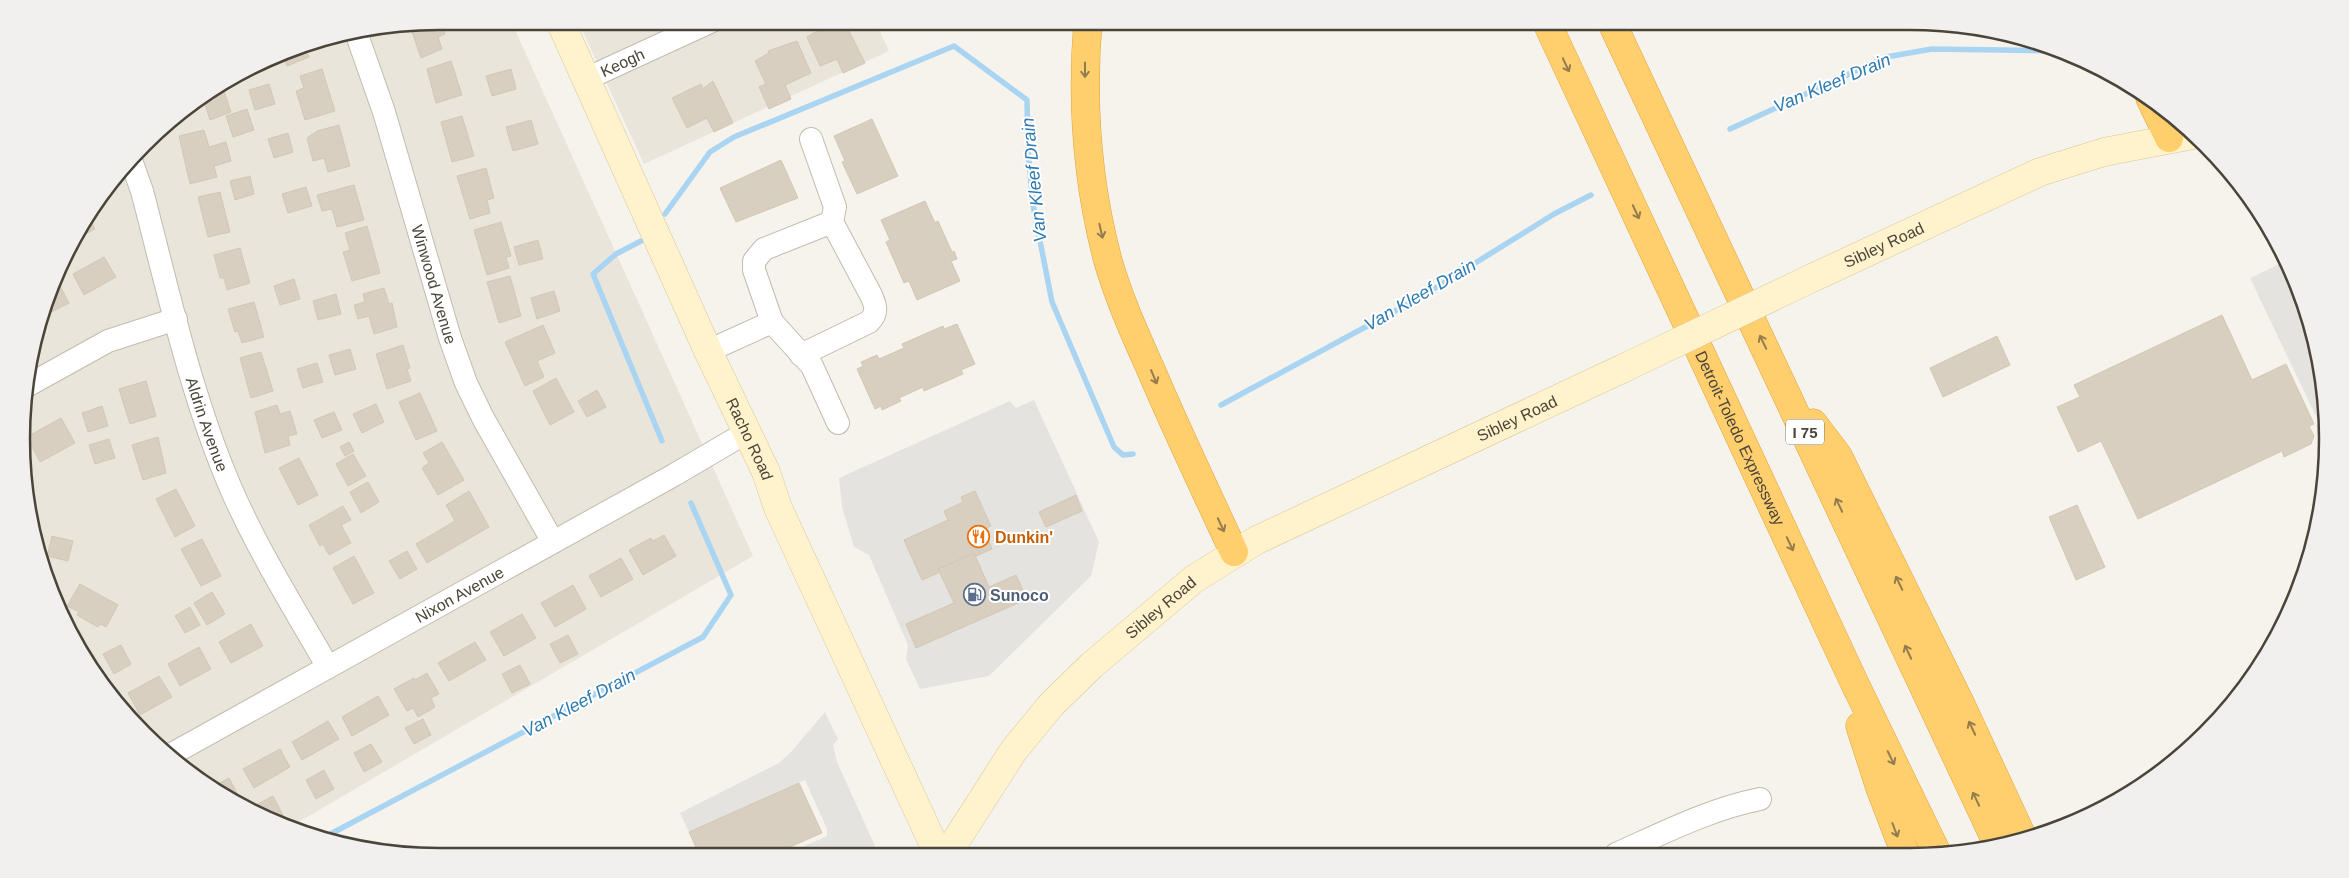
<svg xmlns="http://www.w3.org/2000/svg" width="2349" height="878" font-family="Helvetica,sans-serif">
  <rect width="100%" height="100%" fill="#f6f3ec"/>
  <g fill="#eae5da">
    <path d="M439,21H511L753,556L290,827L254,814L185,771L91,671L53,599L29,521L25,384L44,304L77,230L164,125L230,77L304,44Z"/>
    <path d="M578,21H875L889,51L644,164Z"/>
  </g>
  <g fill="#e5e3e0">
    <path d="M2286,261L2306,305L2324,385L2326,429L2323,431L2250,278Z"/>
    <path d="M1034,400L1099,542L1091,576L989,676L920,689L906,659L908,645L869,555L854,547L842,507L839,478L1010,401L1016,408Z"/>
    <path d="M825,712L838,739L833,745L837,762L875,846L863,856H782L827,836V829L805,780L689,832L680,813L779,763L791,752Z"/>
  </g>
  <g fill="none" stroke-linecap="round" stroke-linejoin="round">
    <g stroke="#a9d4f2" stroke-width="5.5">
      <path d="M1730,129L1886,57L1932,49L2058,51"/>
      <path d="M665,214L710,152L734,137L954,46L1027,100L1028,150L1033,205L1052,302L1114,447L1123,455L1133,454"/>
      <path d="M641,241L616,254L593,274L662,441"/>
      <path d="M1221,405L1419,298L1554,214L1591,195"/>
      <path d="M321,839L703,637L731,595L691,503"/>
    </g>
  </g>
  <g fill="#d8cfc1" stroke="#d3c7b4">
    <path d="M440,21L445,34L438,37L442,49L421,58L410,26Z"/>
    <path d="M844,21L865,63L843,73L837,59L820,66L807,37L815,32L817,33L816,29L828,24L829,27L833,24Z"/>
    <path d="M797,41L811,73L785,85L791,99L769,109L759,87L766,84L755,61L769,53L768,51Z"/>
    <path d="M307,43L304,46L309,57L287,66L282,54Z"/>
    <path d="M451,61L462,95L436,103L427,69Z"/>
    <path d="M322,69L335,111L305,120L296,91L304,88L300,76Z"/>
    <path d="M511,69L516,89L492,96L486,76Z"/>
    <path d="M713,81L733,123L714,132L707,118L687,128L672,98L701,84L703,89Z"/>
    <path d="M269,84L275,104L255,110L249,90Z"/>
    <path d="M224,91L231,112L210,120L203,98Z"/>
    <path d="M189,107L192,113L170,123L169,121Z"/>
    <path d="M247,109L254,130L233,137L226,116Z"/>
    <path d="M462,116L474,156L452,162L441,122Z"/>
    <path d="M872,119L898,176L857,194L842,162L845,161L834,136Z"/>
    <path d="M531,120L538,144L513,151L506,127Z"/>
    <path d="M339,125L350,166L328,172L324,158L313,161L307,138L317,131Z"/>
    <path d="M204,130L209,147L226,142L231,161L214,166L217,177L190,184L179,136Z"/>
    <path d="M288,133L293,152L274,158L268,139Z"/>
    <path d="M781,160L798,198L736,222L720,188Z"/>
    <path d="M486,168L494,198L487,200L490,213L470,219L457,176Z"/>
    <path d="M250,176L254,194L235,200L230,181Z"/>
    <path d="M354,185L364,220L337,227L332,209L322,211L317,195Z"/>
    <path d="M306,187L312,206L288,213L282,194Z"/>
    <path d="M220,192L230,232L208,237L198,197Z"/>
    <path d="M925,201L935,223L938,221L952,252L954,251L957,259L951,261L960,281L917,300L909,281L904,283L886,242L890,240L881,220Z"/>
    <path d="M88,217L95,229L78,238L76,234L77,230Z"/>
    <path d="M501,222L511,256L506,257L509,268L487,275L474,230Z"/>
    <path d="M367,226L380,273L352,281L343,252L350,250L345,233Z"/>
    <path d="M538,240L543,259L519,265L514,247Z"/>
    <path d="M240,248L250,283L227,290L224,278H220L214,255Z"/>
    <path d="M104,257L116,277L84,295L73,274Z"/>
    <path d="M510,276L521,316L499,323L487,282Z"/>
    <path d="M294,279L300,299L280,305L274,286Z"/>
    <path d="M59,284L69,303L40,318L51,288Z"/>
    <path d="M384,288L389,304L392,303L397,327L374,334L369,316L358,319L354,305L365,302L363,294Z"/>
    <path d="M554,291L560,311L537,319L531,298Z"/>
    <path d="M336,294L341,314L318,320L313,301Z"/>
    <path d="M254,302L264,337L242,343L238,331L235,332L228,309Z"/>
    <path d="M2222,315L2252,380L2286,364L2314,424L2309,426L2314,436L2311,444L2284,457L2282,451L2138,519L2101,441L2078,452L2057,407L2080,397L2074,385Z"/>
    <path d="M957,324L975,364L961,370L963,374L924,391L923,387L899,398L901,401L882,410L881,406L875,409L857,369L863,366L861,362L877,355L879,359L904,348L902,344L943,326L944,329Z"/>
    <path d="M543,325L555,353L537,361L544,377L525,386L505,342Z"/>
    <path d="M1997,336L2010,365L1943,397L1930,368Z"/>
    <path d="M403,345L410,368L407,369L411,381L387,389L376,354Z"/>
    <path d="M350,349L356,369L335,375L329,355Z"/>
    <path d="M261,352L273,391L251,398L240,358Z"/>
    <path d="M317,363L323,382L303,388L297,369Z"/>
    <path d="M556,378L574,412L550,425L533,391Z"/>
    <path d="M146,381L156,416L130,424L119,389Z"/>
    <path d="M597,390L606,407L587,417L578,401Z"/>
    <path d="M420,393L437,431L416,440L399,402Z"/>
    <path d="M376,404L384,422L362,433L353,414Z"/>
    <path d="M277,405L280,414L290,411L297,434L288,436L290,445L265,453L255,412Z"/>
    <path d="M102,406L108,426L88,432L82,413Z"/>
    <path d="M334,412L342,430L322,438L314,420Z"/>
    <path d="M61,418L75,443L40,462L27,437Z"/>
    <path d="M158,437L166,473L143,480L132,445Z"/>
    <path d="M109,439L115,458L95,464L89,445Z"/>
    <path d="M349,442L354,451L345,456L340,447Z"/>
    <path d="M442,442L464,480L438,495L422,468L429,463L423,453Z"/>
    <path d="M353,454L366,476L348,486L336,464Z"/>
    <path d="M299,458L318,495L298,505L279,468Z"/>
    <path d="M368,482L379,502L361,513L350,492Z"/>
    <path d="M176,489L195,526L175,537L156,499Z"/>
    <path d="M469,491L489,527L427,563L416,544L455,521L446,505Z"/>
    <path d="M975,491L991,526L984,529L992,549L922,580L904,540L948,520L944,511L963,502L961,497Z"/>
    <path d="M1076,495L1082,511L1046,527L1039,512Z"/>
    <path d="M2077,505L2105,567L2076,580L2049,517Z"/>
    <path d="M343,506L351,520L341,525L351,543L329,555L323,544L320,546L309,525Z"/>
    <path d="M664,535L676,556L643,575L629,550L651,538L653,541Z"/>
    <path d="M52,536L73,541L68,561L47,556Z"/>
    <path d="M202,539L221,576L201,586L181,549Z"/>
    <path d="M407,551L417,569L400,579L389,561Z"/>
    <path d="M974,553L989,587L1016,575L1027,599L916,648L906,624L954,603L938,569Z"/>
    <path d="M354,556L374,593L353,604L333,568Z"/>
    <path d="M621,558L633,579L601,597L589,576Z"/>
    <path d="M80,584L118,605L106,627L100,624L98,627L77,615L79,612L67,606Z"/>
    <path d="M573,585L586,609L555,627L541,603Z"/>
    <path d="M212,592L225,614L207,625L194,603Z"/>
    <path d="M190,607L200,625L185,633L175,616Z"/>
    <path d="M522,614L536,638L504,656L490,632Z"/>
    <path d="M251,624L263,646L231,663L219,642Z"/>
    <path d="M568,635L578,654L560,663L550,644Z"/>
    <path d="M475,642L486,660L449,681L438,663Z"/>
    <path d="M121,645L131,664L114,674L103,654Z"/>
    <path d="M199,647L211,669L180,686L168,664Z"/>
    <path d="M520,665L530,684L512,693L502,674Z"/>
    <path d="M427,673L439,694L431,698L435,707L418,717L413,708L407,711L394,689L414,678L415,680Z"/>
    <path d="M159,676L172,697L140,715L128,693Z"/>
    <path d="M378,696L389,715L352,736L342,717Z"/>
    <path d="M423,719L431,735L414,744L405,728Z"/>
    <path d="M328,721L339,739L302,760L292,742Z"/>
    <path d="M371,744L382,762L364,772L354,753Z"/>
    <path d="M280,749L290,767L254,788L243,769Z"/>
    <path d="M324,770L334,789L316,799L306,780Z"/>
    <path d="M229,778L242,802L239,804L212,787Z"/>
    <path d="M799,783L822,833L769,856H700L689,832Z"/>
    <path d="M273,796L283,815L272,821L261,816L256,805Z"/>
  </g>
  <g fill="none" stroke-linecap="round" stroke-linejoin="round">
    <defs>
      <g id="street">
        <path id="s1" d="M357,35L384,112L450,338L466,383L483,418L553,542"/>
        <path id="s2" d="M586,79L712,21"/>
        <path id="s3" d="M132,163L142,191C168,290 191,397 232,491C259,552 295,610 328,667"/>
        <path d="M772,322L754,270V261L764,249L832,222L835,207L811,139"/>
        <path d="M708,351L772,322L812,366L838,423"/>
        <path d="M801,355L869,322C878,313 876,306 871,295L832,222"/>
        <path d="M25,387L108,341L176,319"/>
        <path id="s4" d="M170,755L674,475L747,432"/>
        <path d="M1616,854C1663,833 1710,809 1760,799"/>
      </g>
      <g id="secondary">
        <path id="s5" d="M560,21L708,351L766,472L778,508L939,856"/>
        <path id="s6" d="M1812,278L2040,172L2104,152L2193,135"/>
        <path id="s7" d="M946,856L1014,750L1051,705L1092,665L1194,579L1257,540L1626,367"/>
      </g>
      <g id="highway">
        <path d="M1088,21C1081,103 1087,182 1108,261C1119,299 1135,334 1151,370C1177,431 1206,492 1234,552"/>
        <path id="s8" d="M1546,21L1854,682L1937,853"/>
        <path d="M1611,21L1997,843"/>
        <path d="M2150,98L2169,138"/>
        <path d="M1813,423L1838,456L1962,707L2022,836"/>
        <path d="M1860,726L1880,788L1905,853"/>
      </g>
    </defs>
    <use href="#street" stroke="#c2bbae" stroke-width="24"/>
    <use href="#secondary" stroke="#d6c79b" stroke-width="29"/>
    <use href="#highway" stroke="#e0a43c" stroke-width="29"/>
    <use href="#street" stroke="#fff" stroke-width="22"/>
    <use href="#secondary" stroke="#fff3cd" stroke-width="28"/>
    <use href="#highway" stroke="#ffcf6e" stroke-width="28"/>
    <defs>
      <path id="secondary-bridge" d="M1626,367L1812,278"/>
    </defs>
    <use href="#secondary-bridge" stroke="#d6c79b" stroke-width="29" stroke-linecap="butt"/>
    <use href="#secondary-bridge" stroke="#fff3cd" stroke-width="28"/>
  </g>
  <defs><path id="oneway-shaft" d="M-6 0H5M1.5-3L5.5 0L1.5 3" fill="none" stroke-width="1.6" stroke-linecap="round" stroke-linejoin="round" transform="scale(1.25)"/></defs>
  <g stroke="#937c4e">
    <use href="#oneway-shaft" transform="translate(1566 65) rotate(65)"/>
    <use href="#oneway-shaft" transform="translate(1085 70) rotate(90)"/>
    <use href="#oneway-shaft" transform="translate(1636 212) rotate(65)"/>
    <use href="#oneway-shaft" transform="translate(1101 231) rotate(77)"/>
    <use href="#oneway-shaft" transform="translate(1763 342) rotate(-116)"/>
    <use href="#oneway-shaft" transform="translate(1154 377) rotate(67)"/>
    <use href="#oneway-shaft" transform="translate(1839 505) rotate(-115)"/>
    <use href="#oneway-shaft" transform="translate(1221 525) rotate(65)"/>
    <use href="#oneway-shaft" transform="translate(1790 544) rotate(65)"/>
    <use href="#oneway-shaft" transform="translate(1899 583) rotate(-116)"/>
    <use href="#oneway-shaft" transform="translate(1908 652) rotate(-115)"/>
    <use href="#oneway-shaft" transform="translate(1972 728) rotate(-115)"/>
    <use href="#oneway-shaft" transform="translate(1891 758) rotate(64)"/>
    <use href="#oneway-shaft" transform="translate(1976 799) rotate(-115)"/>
    <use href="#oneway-shaft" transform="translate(1895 830) rotate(69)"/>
  </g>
  <defs>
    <symbol id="restaurant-ring" viewBox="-11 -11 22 22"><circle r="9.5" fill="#fff" stroke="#e8710a" stroke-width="1.5"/><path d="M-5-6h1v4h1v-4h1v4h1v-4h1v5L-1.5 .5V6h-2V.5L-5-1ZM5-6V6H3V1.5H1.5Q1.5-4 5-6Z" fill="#e8710a"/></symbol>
    <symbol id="fuel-ring" viewBox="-11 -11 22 22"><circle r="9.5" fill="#fff" stroke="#5c6f8a" stroke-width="1.5"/><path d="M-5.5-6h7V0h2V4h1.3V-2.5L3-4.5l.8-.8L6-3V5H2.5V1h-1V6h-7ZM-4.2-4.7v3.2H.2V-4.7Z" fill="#5c6f8a"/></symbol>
  </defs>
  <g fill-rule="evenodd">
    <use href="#restaurant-ring" x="966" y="524" width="25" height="25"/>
    <use href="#fuel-ring" x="962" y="582" width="25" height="25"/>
  </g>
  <g text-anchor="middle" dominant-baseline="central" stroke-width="4" stroke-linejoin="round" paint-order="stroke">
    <rect fill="#fff" stroke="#817c74" stroke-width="1" x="1786" y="419.5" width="38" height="25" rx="4"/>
    <g font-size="15" font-weight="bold" fill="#4b4439">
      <text x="1805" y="432">I 75</text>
    </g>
    <g font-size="16" fill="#4b4439" stroke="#fff">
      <text stroke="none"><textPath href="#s2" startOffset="40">Keogh</textPath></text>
      <text stroke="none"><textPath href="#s6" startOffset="79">Sibley Road</textPath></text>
      <text stroke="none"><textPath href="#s1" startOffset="261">Winwood Avenue</textPath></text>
      <text stroke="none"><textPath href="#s7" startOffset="736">Sibley Road</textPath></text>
      <text stroke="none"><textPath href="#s3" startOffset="272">Aldrin Avenue</textPath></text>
      <text stroke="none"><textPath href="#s8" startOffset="460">Detroit-Toledo Expressway</textPath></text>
      <text stroke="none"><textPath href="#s5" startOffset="459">Racho Road</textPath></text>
      <text stroke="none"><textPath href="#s4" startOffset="331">Nixon Avenue</textPath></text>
      <text stroke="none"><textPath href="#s7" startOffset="331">Sibley Road</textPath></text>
    </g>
    <g font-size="16" font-weight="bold" fill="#c56008" stroke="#fff" text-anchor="start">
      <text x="995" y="537">Dunkin'</text>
    </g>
    <g font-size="16" font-weight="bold" fill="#4e5e75" stroke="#fff" text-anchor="start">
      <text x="990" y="595">Sunoco</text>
    </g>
    <g font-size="18" font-style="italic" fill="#2e7ab2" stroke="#fff">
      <text transform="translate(1832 83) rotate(-23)">Van Kleef Drain</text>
      <text transform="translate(1034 180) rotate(-96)">Van Kleef Drain</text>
      <text transform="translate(1420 295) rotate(-30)">Van Kleef Drain</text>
      <text transform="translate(579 703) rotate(-28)">Van Kleef Drain</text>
    </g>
  </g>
  <path d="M0 0H2349V878H0ZM439 30H1910A409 409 0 0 1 2319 439V439A409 409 0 0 1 1910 848H439A409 409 0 0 1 30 439V439A409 409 0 0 1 439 30Z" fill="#f1f0ef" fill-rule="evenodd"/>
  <path fill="none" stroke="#4b4439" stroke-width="2.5" d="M439 30H1910A409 409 0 0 1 2319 439V439A409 409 0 0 1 1910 848H439A409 409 0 0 1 30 439V439A409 409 0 0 1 439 30Z"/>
</svg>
